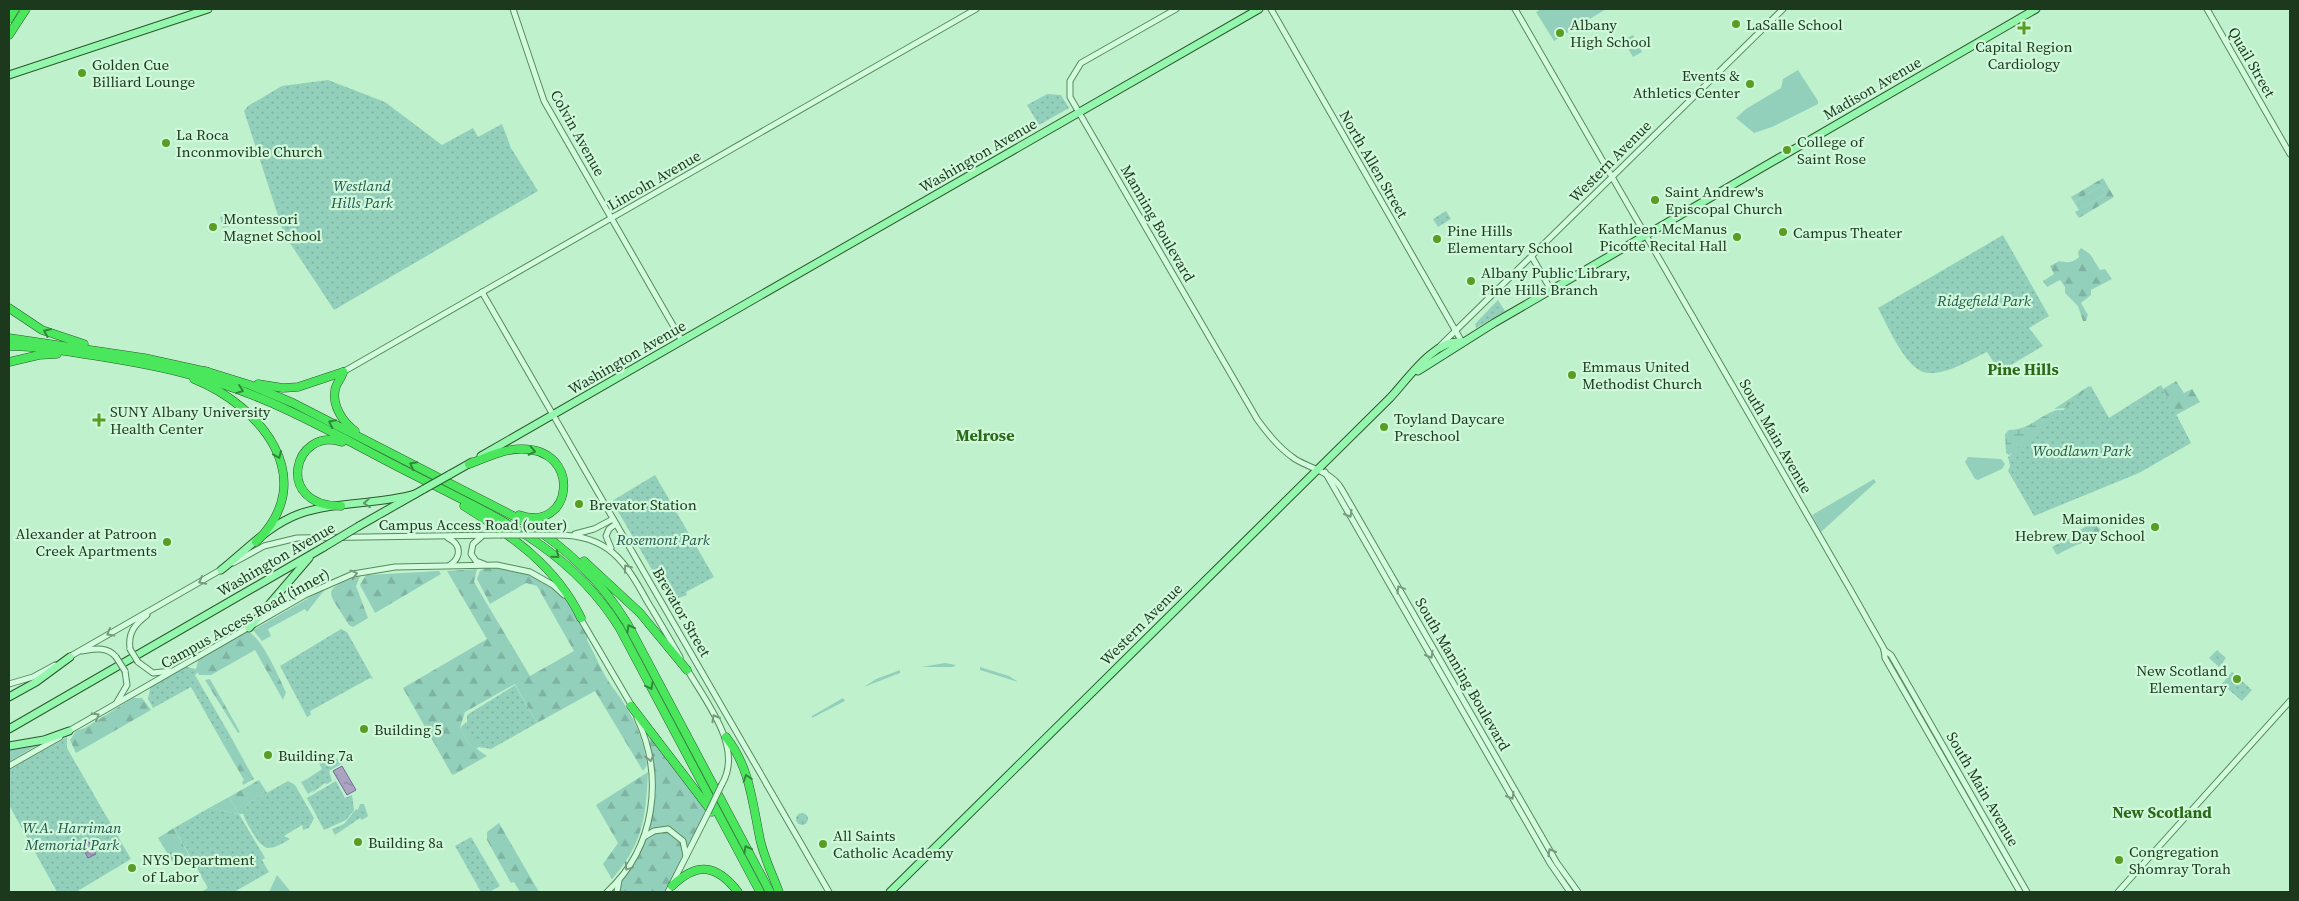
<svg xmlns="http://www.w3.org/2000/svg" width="2299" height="901" font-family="'Source Serif 4',serif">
  <defs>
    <pattern id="forest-firs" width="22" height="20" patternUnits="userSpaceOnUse" patternTransform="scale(1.25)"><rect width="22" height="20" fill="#93d0bc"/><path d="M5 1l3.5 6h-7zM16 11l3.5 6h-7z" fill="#7eb3a1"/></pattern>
    <pattern id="wetland-marsh" width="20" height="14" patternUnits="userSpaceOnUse" patternTransform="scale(1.25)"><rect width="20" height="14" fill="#93d0bc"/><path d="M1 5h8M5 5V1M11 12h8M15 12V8" fill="none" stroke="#7eb3a1"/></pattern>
    <pattern id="park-dots" width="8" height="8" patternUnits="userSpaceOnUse" patternTransform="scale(1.25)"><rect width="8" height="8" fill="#93d0bc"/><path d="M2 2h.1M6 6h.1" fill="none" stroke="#7eb3a1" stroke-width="1.8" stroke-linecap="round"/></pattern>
    <pattern id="water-ripples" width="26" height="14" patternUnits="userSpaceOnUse" patternTransform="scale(1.25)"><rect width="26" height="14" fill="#aba3c2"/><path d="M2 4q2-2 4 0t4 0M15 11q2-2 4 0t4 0" fill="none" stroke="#8a869d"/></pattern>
  </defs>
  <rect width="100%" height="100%" fill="#c0f1cd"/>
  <g fill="#93d0bc">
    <path d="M1541,9H1606L1554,41L1536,12Z"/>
    <path d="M1633,35L1642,52L1633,57L1623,40Z"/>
    <path d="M1798,70L1818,101V104L1772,127L1754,133L1736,118L1746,109L1781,88L1783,79Z"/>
    <path d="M2101,186L2106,194L2079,210L2074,202Z"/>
    <path d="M1968,457L2001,459L2005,464L2002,469L1978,480L1975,479L1965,462Z"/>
    <path d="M1874,479L1876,482L1821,532L1812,515Z"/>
    <path d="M326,588L307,612L305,609L268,629L271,636L262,641L253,630Z"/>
    <path d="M945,663L956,665L953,667H921Z"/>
    <path d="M980,667L1009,676L1018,682L980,670Z"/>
    <path d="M900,670V673L864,687L876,679Z"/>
    <path d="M843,698L845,701L812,718V716Z"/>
    <path d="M466,722L479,747L476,749L468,743L460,728Z"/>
    <path d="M307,779L314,790L308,794L301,782Z"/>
    <path d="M229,797L239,814L209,808Z"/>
    <path d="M277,875L291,892H269Z"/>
  </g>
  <g fill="url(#forest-firs)">
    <path d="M2103,178L2114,197L2079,218L2075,212L2106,194L2101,186L2074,202L2071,197Z"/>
    <path d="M2081,248L2090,254L2100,270L2105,269L2112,279L2091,290V295L2081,303L2088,315L2086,321H2083L2078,306L2065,293V287L2060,280L2047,287L2043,281L2054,274L2050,266L2059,261C2068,263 2072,263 2079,257L2078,252Z"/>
    <path d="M2176,381L2184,393L2192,389L2200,402L2176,415L2190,441L2183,445L2163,389Z"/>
    <path d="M2089,386L2092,391L2069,408L2054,409Z"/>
    <path d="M2093,522L2102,531C2087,542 2072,546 2057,555L2052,547L2075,536L2073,534Z"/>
    <path d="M490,565C519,568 550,577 569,601C577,610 582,624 588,635L587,640C595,654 601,671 611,685C628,707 644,735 647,765L643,771L595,691L537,723L515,684L465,712L460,728L468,743L487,756L453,775L451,773L403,688L487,639L447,571L477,569L474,582L530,676L574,651L537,586L526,583L490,604L477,579L480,571Z"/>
    <path d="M439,571L441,574L375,613L360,585L366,575Z"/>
    <path d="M360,576L356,586L368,618L353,627L349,625C330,592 317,590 360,576Z"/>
    <path d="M247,632C261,634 279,678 286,692L283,700L255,650L211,675H199L196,669L199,656L238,634Z"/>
    <path d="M210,679L240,732L238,733L205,680Z"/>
    <path d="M133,698H142L151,710L76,753L70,740L76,731L85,728Z"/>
    <path d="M231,737L254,779L243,785L242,782L244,780L222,742Z"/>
    <path d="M650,737L707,809L688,848L686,846L668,892H606C632,860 657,826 656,782C655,768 648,749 650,737Z"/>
    <path d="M44,741L9,762V750Z"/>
    <path d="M648,772C646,817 643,844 612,879L603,864L618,843L596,805Z"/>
    <path d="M259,780L267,793L247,804L243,814H239L229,797Z"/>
    <path d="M499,823L539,892H520L514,882L511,883L487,840V832Z"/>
    <path d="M174,828L191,859L179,866H175L158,838Z"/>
  </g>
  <path fill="url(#wetland-marsh)" d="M2057,410H2067L2028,443L2009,455L2006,453L2005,434L2009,430C2031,430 2037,416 2057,410Z"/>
  <g fill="url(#park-dots)">
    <path d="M328,80L385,102L442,145L473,128L478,137L502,124L511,148L538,191L334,310L284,234L244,111L248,106L282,86Z"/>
    <path d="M1047,94L1061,95L1069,108L1039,125L1027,105Z"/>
    <path d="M1446,211L1451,219L1438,227L1433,219Z"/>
    <path d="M236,212L240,223L223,228L220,217Z"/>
    <path d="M2003,235L2049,316L2029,328L2043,346L2004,369H1998L1987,352C1970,360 1948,374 1929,373C1907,373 1888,326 1878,308Z"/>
    <path d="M1498,300L1505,311L1476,328L1475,324Z"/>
    <path d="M2161,385L2191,443L2139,473L2034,516L2008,471L2010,466L2008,457L2091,386L2109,418Z"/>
    <path d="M655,475L714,577L686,592L687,595L670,601L612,501Z"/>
    <path d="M341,629L347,632L373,679L370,678L310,711L311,715L307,717L280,666Z"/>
    <path d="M2217,650L2226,658L2219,667L2209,658Z"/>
    <path d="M182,666L196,669L198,672L195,675L231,737L222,742L191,687L153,708L148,699L151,684Z"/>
    <path d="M2232,672L2252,690L2242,701L2222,684Z"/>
    <path d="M515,685L537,723L491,749L479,747L467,728V715Z"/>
    <path d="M67,737V748L131,859L76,892H57L9,805V770Z"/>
    <path d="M332,754L335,758L344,762L329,771L332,781L327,784L325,783L312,793L314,790L307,779L322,769L318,761Z"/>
    <path d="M288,781L295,785L314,818L309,828L303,830L302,825L284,836L290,839C269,852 264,852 251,830C248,824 244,819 243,812L247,804Z"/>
    <path d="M336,781L345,798L352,795L354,810L346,820L324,830L307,798Z"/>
    <path d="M360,804H364L368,816L362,820L360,818L335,835L332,829L344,824L356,809L358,810Z"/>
    <path d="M209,808L239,814L265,858L262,860L269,872L234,892H201L208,888L174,828Z"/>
    <circle cx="802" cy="819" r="6"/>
    <path d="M471,837L500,886L489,892H481L455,846Z"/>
  </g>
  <g fill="url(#water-ripples)" stroke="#766991">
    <path d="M342,766L356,790L347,795L333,771Z"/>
    <path d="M89,842L96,854L88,858L82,846Z"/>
  </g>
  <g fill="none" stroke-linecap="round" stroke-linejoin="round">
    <defs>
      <g id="tertiary">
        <path d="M513,9L544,101L682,341"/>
        <path d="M1176,9L1081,63L1070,81V97L1257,419C1268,434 1279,448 1295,459C1311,469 1330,471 1341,488L1557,863L1578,892"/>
        <path d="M1271,9L1462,342"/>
        <path d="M1515,9L1850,589L1884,649L1885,658L2020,892"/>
        <path d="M2207,9L2290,154"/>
        <path d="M1532,257L1551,290"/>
        <path d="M482,292L829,892"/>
        <path d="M1440,346L1783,9"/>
        <path d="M343,372L976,9"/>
        <path d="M1325,472L1550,863L1570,892"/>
        <path d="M575,534L594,529L613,519"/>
        <path d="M558,535C608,535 625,561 647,601C658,619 669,638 680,657"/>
        <path d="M481,537L473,544L471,554L476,561L484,564"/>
        <path d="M448,538C461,544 462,557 450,565"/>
        <path d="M611,548L606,536L609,529L616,524"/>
        <path d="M233,563L264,546L297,538L500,535"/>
        <path d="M579,616L633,708"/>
        <path d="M130,649C128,633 134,625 147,615"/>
        <path d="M1884,650L1891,655L2027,892"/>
        <path d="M82,651C95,649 107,646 116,657"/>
        <path d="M69,657L224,568"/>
        <path d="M138,662L153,673L171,671"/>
        <path d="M687,669C705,701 744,747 722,784"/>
        <path d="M9,684L33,677L55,665"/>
        <path d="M117,702L127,685L125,671"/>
        <path d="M67,732L305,595L353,574L395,567L497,565L530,572L553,585L564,595"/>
        <path d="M9,766L60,737"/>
        <path d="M644,837L654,831L668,829L683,841L686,856"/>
        <path d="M607,892C656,847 664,776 637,718"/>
        <path d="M617,892L619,880"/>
        <path d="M668,892L708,813"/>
        <path d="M2118,892L2290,701"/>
      </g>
      <g id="primary">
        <path d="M9,75L208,9"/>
        <path d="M1418,371L1494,323L2036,9"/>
        <path d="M481,456L1259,9"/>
        <path d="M449,475L472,462"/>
        <path d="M359,526L424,489"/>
        <path d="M221,570C245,551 269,525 299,514C336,501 377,505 415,494"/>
        <path d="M249,628L309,558"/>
        <path d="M9,697L36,682L70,657"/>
        <path d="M9,729L324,547"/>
        <path d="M9,746L44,740L69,731"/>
        <path d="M890,892L1390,398C1408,379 1434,339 1462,342"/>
      </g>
      <g id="motorway">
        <path d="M9,19L15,9"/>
        <path d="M9,35L26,9"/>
        <path d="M9,308L42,330L84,344"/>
        <path d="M9,338L144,358L208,372"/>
        <path d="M9,346C37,346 64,351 91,355C149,364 205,375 260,398C312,419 362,449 412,474C495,517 567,545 619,627L760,892"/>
        <path d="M9,362L39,355L57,354"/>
        <path d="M205,371L250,385L293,403L525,522C567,548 601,581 627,623L770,892"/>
        <path d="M343,372C342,378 336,383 335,390C332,406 343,422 355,431"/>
        <path d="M194,379C261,406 321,479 256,542"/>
        <path d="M258,384L283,388L298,387L343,372"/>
        <path d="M469,464C485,458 503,449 521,449C583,448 573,534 519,515"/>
        <path d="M341,506C273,506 294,426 342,442"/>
        <path d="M464,506C512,536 556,566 581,618"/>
        <path d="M584,561L640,613L687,670"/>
        <path d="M631,706L712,812"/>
        <path d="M726,737C749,766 752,799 759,834C762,854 772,873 779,892"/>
        <path d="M672,886C698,861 717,865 738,892"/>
      </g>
    </defs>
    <use href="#tertiary" stroke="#568b5b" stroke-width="7"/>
    <use href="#primary" stroke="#2b582c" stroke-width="9"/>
    <use href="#motorway" stroke="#2b582c" stroke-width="9"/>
    <use href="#tertiary" stroke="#d3fbde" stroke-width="5"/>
    <use href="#primary" stroke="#94f7ad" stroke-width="7"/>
    <use href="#motorway" stroke="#4ae75d" stroke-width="8"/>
    <defs>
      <g id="tertiary-bridge">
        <path d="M500,535H558"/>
        <path d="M130,649L138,662"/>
        <path d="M116,657L125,671"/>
        <path d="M708,813L722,784"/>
      </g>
      <g id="primary-bridge">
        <path d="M424,489L449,475"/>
        <path d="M324,547L359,526"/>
      </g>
    </defs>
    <use href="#tertiary-bridge" stroke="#568b5b" stroke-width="7" stroke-linecap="butt"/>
    <use href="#primary-bridge" stroke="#2b582c" stroke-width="9" stroke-linecap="butt"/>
    <use href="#tertiary-bridge" stroke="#d3fbde" stroke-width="5"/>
    <use href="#primary-bridge" stroke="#94f7ad" stroke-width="7"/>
  </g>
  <defs><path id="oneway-chevron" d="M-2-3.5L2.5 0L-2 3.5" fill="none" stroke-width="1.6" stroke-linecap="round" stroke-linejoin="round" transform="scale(1.25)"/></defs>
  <g stroke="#31873a">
    <use href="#oneway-chevron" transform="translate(47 332) rotate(-156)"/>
    <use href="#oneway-chevron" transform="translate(240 390) rotate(20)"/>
    <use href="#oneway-chevron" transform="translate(332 423) rotate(-153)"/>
    <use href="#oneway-chevron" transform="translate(532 451) rotate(12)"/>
    <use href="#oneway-chevron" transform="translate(278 455) rotate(67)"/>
    <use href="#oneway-chevron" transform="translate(413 465) rotate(-153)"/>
    <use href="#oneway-chevron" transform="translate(556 555) rotate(39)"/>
    <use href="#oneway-chevron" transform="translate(630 628) rotate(-119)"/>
    <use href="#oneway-chevron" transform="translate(650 686) rotate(62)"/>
    <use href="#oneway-chevron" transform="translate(747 778) rotate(-108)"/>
    <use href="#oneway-chevron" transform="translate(747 849) rotate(-118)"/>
  </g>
  <use stroke="#589865" href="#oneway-chevron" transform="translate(367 503) rotate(175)"/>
  <g stroke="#789a7e">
    <use href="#oneway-chevron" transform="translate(1349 514) rotate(60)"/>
    <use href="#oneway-chevron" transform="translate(627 568) rotate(-127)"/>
    <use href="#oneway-chevron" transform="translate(354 574) rotate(-15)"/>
    <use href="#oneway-chevron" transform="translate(202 581) rotate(152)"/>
    <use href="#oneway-chevron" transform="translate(1400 589) rotate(-121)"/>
    <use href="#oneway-chevron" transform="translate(110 633) rotate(150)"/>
    <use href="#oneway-chevron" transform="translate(1430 655) rotate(60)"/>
    <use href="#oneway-chevron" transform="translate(96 716) rotate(-30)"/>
    <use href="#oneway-chevron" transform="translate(715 718) rotate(-120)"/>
    <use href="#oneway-chevron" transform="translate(650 758) rotate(78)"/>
    <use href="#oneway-chevron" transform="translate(1511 796) rotate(60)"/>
    <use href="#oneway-chevron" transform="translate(1551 852) rotate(-120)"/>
    <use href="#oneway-chevron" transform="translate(628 867) rotate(124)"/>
  </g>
  <g fill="#599e22" stroke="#d0f8db" stroke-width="2">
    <circle cx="1736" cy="24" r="5"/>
    <path d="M2021.5 20.5h5v5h5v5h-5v5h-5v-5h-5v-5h5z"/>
    <circle cx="1560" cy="33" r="5"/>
    <circle cx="82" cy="73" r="5"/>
    <circle cx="1750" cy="84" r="5"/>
    <circle cx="166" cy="143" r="5"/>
    <circle cx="1787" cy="150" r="5"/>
    <circle cx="1655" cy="200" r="5"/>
    <circle cx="213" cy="227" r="5"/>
    <circle cx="1783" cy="232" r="5"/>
    <circle cx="1737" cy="237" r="5"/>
    <circle cx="1437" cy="239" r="5"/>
    <circle cx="1471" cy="281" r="5"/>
    <circle cx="1572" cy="375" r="5"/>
    <path d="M96.5 412.5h5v5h5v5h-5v5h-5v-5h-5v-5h5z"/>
    <circle cx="1384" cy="427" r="5"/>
    <circle cx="579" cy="504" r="5"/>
    <circle cx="2155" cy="527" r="5"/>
    <circle cx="167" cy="542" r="5"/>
    <circle cx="2237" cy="679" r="5"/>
    <circle cx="364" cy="729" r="5"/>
    <circle cx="268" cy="755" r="5"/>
    <circle cx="358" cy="842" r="5"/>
    <circle cx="823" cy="844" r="5"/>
    <circle cx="2119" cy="860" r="5"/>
    <circle cx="132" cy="868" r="5"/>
  </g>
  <g text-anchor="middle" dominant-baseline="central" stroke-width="4.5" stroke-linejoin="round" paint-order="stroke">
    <g font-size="15" fill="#1c391d" stroke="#d0f8db" text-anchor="start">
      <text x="1570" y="24">Albany<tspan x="1570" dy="17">High School</tspan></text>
      <text x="1746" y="24">LaSalle School</text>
      <text x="2024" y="46" text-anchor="middle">Capital Region<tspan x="2024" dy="17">Cardiology</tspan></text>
      <text x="92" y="64">Golden Cue<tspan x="92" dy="17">Billiard Lounge</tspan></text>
      <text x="1740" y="75" text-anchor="end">Events &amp;<tspan x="1740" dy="17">Athletics Center</tspan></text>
      <text x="176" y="134">La Roca<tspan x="176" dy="17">Inconmovible Church</tspan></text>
      <text x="1797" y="141">College of<tspan x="1797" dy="17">Saint Rose</tspan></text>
      <text x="1665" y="191">Saint Andrew's<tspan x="1665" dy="17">Episcopal Church</tspan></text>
      <text x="223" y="218">Montessori<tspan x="223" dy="17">Magnet School</tspan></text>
      <text x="1727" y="228" text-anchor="end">Kathleen McManus<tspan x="1727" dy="17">Picotte Recital Hall</tspan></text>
      <text x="1447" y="230">Pine Hills<tspan x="1447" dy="17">Elementary School</tspan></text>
      <text x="1793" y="232">Campus Theater</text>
      <text x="1481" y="272">Albany Public Library,<tspan x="1481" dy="17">Pine Hills Branch</tspan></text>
      <text x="1582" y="366">Emmaus United<tspan x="1582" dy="17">Methodist Church</tspan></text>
      <text x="110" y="411">SUNY Albany University<tspan x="110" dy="17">Health Center</tspan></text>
      <text x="1394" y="418">Toyland Daycare<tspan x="1394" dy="17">Preschool</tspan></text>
      <text x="589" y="504">Brevator Station</text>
      <text x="2145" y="518" text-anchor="end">Maimonides<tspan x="2145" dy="17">Hebrew Day School</tspan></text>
      <text x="157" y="533" text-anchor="end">Alexander at Patroon<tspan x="157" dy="17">Creek Apartments</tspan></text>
      <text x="2227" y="670" text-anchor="end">New Scotland<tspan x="2227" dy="17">Elementary</tspan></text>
      <text x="374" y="729">Building 5</text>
      <text x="278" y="755">Building 7a</text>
      <text x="833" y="835">All Saints<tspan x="833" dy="17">Catholic Academy</tspan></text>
      <text x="368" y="842">Building 8a</text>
      <text x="2129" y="851">Congregation<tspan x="2129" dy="17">Shomray Torah</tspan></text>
      <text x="142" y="859">NYS Department<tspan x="142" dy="17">of Labor</tspan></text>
    </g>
    <g font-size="15" fill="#1c391d" stroke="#d0f8db">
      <text transform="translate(2252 62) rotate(60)">Quail Street</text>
      <text transform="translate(1872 88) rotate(-30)">Madison Avenue</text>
      <text transform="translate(578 133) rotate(61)">Colvin Avenue</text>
      <text transform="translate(978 155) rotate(-30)">Washington Avenue</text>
      <text transform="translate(1610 161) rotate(-45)">Western Avenue</text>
      <text transform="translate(1374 164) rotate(60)">North Allen Street</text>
      <text transform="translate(654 180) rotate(-30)">Lincoln Avenue</text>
      <text transform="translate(1158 223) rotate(60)">Manning Boulevard</text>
      <text transform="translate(627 357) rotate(-30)">Washington Avenue</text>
      <text transform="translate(1776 436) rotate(60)">South Main Avenue</text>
      <text x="473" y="524">Campus Access Road (outer)</text>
      <text transform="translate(276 559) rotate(-30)">Washington Avenue</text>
      <text transform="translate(682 612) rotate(60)">Brevator Street</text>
      <text transform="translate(245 618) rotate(-29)">Campus Access Road (inner)</text>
      <text transform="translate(1141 624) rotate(-45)">Western Avenue</text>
      <text transform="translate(1463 674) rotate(60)">South Manning Boulevard</text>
      <text transform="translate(1983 789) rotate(60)">South Main Avenue</text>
    </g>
    <g font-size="15" font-style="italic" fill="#21574d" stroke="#d0f8db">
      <text x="362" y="185">Westland<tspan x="362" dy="17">Hills Park</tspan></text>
      <text x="1984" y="300">Ridgefield Park</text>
      <text x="2082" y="450">Woodlawn Park</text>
      <text x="663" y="539">Rosemont Park</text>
      <text x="72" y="827">W.A. Harriman<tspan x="72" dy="17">Memorial Park</tspan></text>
    </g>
    <g font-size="16" font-weight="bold" fill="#2b6918" stroke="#d0f8db">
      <text x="2023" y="369">Pine Hills</text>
      <text x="985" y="435">Melrose</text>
      <text x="2162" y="812">New Scotland</text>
    </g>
  </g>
  <rect width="2299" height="901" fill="none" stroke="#1c391d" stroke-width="20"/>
</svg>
